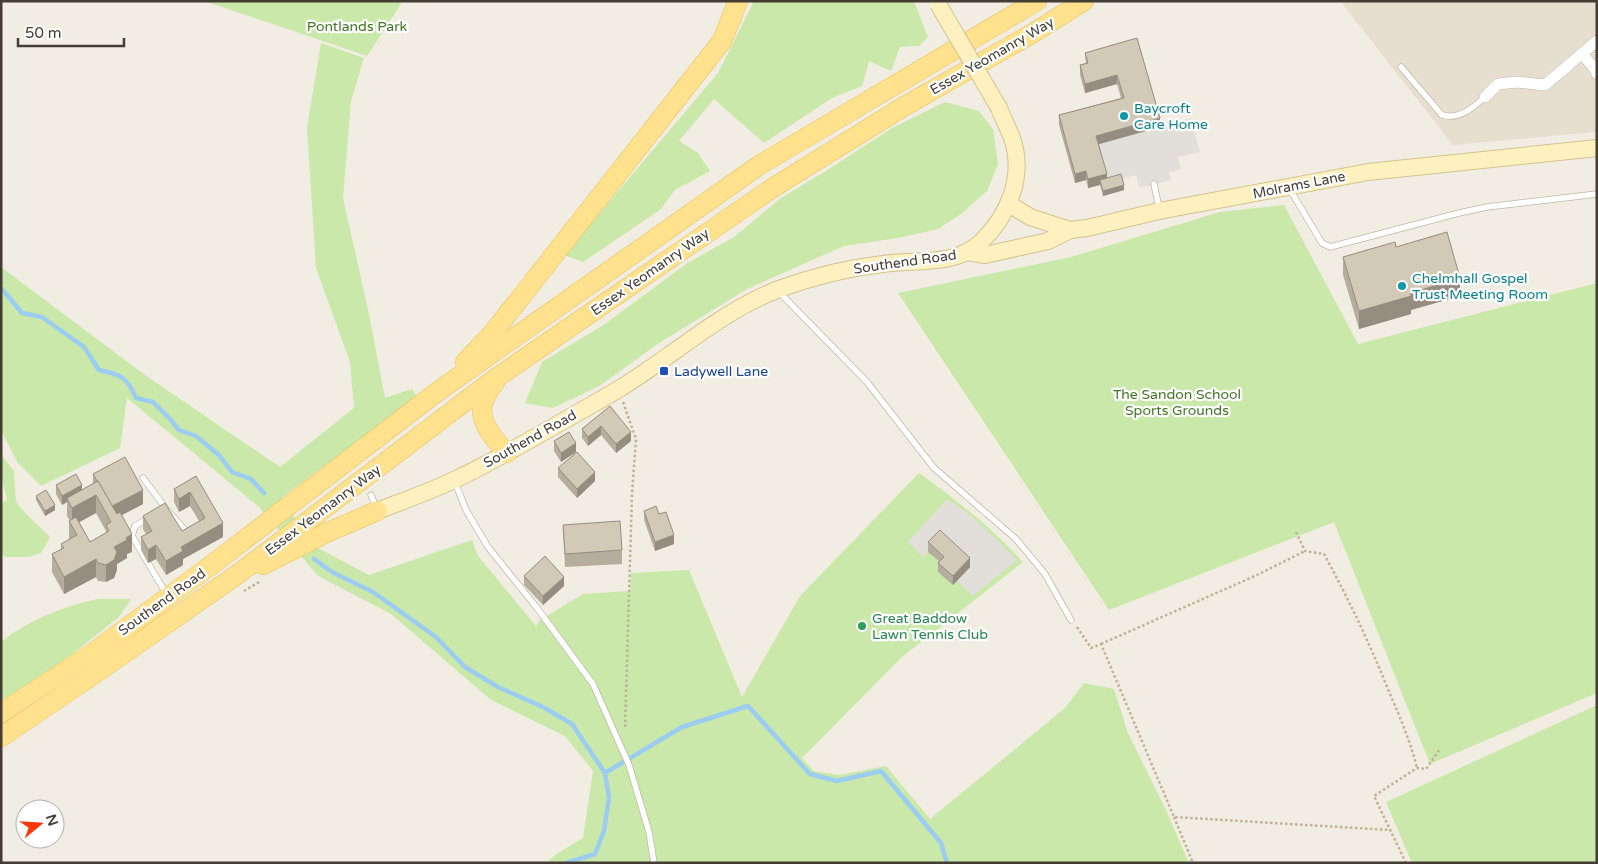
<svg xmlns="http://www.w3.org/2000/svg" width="1598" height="864" font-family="'Varela Round',sans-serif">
  <rect width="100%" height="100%" fill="#f2ede2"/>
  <path fill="#e6dfd0" d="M1340,1H1597V132L1453,145Z"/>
  <g fill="#cae8a9">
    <path d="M204,1H403L367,56Z"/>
    <path d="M754,1H914L928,37L919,46L900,47L891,71L869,61L862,86L832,98L764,143L714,99L679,141L698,153L710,171L675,190L661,209L583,262L564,255L718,73Z"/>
    <path d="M321,43L364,58L351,101L343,198L369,314L385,398L412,389L417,397L281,498L314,546L369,575L472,540L478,556L536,626L540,620L583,594L630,591L631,573L689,570L742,697L800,596L919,473C958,501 991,527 1023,562L902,657L802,758L814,771L839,775L886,766L930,819L1065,708L1084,683L1114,689L1128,733L1166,810L1189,863H546L558,853L583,838L593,771L565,736L491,700L391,614L318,576L259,507L127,398L120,448L41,486L18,463L1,430V267L145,375L280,467L354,408L350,362L316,268L307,128Z"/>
    <path d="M945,102L979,111L993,129L998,164L987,191L961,214L938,229L898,238L844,246L747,289L656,345L601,385L553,408L525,403L542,362L605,324L686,264L734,237L781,198L829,169L892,128Z"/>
    <path d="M1284,205L1358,344L1597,283V693L1430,764L1334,522L1109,610L898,293L1071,257L1220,212Z"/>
    <path d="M1,450L3,457L14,471L16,502L26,514L50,537L41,553L28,557H5L1,552V503L7,500L1,474Z"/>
    <path d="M98,599H131L119,617L51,671L1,704V642C28,620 64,606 98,599Z"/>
    <path d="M1597,705V863H1412L1386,802Z"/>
  </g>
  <g fill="#e2dfdb">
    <path d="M1191,118L1200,152L1178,157L1181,169L1169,172L1171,180L1140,188L1136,175L1107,183L1096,145Z"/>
    <path d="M947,499L966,512L997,540L1017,560L973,596L957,581L970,567L939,540L923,557L908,542Z"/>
  </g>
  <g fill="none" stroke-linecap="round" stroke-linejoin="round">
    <g stroke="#9bccf2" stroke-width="4.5">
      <path d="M1,288L22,313L42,317L84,347L99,370C120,374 128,378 136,398L153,402L170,419L179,430L196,436L219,455L232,472L251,479L264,493"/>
      <path d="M314,559L332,572L373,592L436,637L465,667L498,687L543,707L572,724L605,773"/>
      <path d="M566,863L595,854L604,831L609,798L605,773L682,727L748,706L810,774L837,781L881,771L941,843L947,863"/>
    </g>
    <defs>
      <g id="lane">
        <path d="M1401,67L1442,115C1460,120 1472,108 1485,97"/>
        <path d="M1154,184L1159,208"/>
        <path d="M1289,188L1322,243L1330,247L1459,213L1487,207L1597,194"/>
        <path d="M779,292L867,382L934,468L1016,539L1045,574L1071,620"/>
        <path d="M143,478L165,507"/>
        <path d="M455,482L466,510L488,547L537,608L593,684L629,765L649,832L654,863"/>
        <path d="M371,495L376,507"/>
        <path d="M168,511L186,531"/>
        <path d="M149,518L135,526L132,536L167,595"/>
      </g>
      <g id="street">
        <path d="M1582,54L1595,69L1597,74"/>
        <path d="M1485,97L1498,84L1517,82L1545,85L1597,41"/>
      </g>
      <g id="secondary">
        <path d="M1009,204L1030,217L1070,230L1087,228L1159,211L1368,172L1597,148"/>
        <path d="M967,252L985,255L1048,241L1070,230"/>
        <path d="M377,511C403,501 429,492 454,480C487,465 519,446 551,428C574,415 597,402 619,389C673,356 720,312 779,289C812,277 848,268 883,264C916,259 954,267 981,242C1009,215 1025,176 1012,138C1008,128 1003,118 999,108"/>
      </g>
      <g id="primary">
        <path d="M465,362L492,334L722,41L738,1"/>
        <path d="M495,382C490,389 483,399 482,407C481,426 496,441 507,453"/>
        <path d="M263,565L326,533L377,511"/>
        <path d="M1,713L94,652L218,560L437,392L758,166L1037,1"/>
        <path d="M1,737L93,675L238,574L496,378L774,187L903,107L1033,33L1084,1"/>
      </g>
    </defs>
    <use href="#lane" stroke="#c0b8a8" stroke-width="7"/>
    <use href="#street" stroke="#c0b8a8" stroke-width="12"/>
    <use href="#secondary" stroke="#d3c390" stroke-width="18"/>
    <use href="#primary" stroke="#e7c05b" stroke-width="20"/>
    <g stroke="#bfb295" stroke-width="2.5" stroke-dasharray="2.5 2.5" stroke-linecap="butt">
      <path d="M623,402L636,439L632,494L625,729"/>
      <path d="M1296,532L1305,551L1324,554C1348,598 1369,642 1388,689C1399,715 1410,740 1417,768"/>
      <path d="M244,591L261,581"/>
      <path d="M1077,627L1091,648L1101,644L1174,817L1390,830"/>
      <path d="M1101,644L1257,575L1305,551"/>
      <path d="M1174,817L1193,863"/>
      <path d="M1406,863L1374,796L1417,768L1426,769L1440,749"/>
    </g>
    <use href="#lane" stroke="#fff" stroke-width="5.5"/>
    <use href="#street" stroke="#fff" stroke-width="11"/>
    <use href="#secondary" stroke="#fff1bf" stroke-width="16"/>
    <use href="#primary" stroke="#ffe18e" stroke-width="19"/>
    <defs>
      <path id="secondary-bridge" d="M938,4L999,108"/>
    </defs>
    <use href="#secondary-bridge" stroke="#d3c390" stroke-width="18" stroke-linecap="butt"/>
    <use href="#secondary-bridge" stroke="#fff1bf" stroke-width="16"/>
  </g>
  <g fill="#b5ad9d" fill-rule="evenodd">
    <path d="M1137,38L1160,127L1099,144L1107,178L1124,190L1103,196L1100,185L1088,188L1086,180L1075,183L1059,125V115L1121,98L1117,84L1085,93L1080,75V65L1086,64L1085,53Z"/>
    <path d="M1396,247L1460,296L1411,310V314L1359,329L1343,275V257Z"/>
    <path d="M610,406L631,441L616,453L601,435L588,446L582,438V429Z"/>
    <path d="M554,441L576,452L561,462L554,451Z"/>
    <path d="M558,468L595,481L577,498L558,477Z"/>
    <path d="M93,474L143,504L121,515L132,552L127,554V558L117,564V570L114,578L106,582L98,581L96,577L64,594L52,572V554L61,549V544L69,539V521H70L67,516V502L62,505L56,494V485L82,490L93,483ZM96,513L106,531V533L90,542L79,522Z"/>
    <path d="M196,476L223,537L183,559V565L166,575L156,559L148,563L141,550V537L146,534L143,529V516L182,531L199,521L190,506L179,512L174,502V489Z"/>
    <path d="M36,496L55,510L45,516L36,500Z"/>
    <path d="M644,511L659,514L674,544L655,551L644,520Z"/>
    <path d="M563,525L622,550V564L565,567Z"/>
    <path d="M928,542L970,567L953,585L938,572V563L939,561L928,552Z"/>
    <path d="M524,576L564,586L543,605L524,585Z"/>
  </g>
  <g fill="#948d80">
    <path d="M1117,75V84L1085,93V84Z"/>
    <path d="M1160,118V127L1096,145V136Z"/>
    <path d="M1086,171V180L1075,183V174Z"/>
    <path d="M1107,174V183L1100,180V185L1088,188V179Z"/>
    <path d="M1124,185V190L1103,196V191Z"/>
    <path d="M1460,278V296L1411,310V314L1359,329V311L1411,293Z"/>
    <path d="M601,426V435L588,446V437Z"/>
    <path d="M631,432V441L616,453V444Z"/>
    <path d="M576,443V452L561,462V453Z"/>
    <path d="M595,472V481L577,498V489Z"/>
    <path d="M82,485V494L67,498V502L62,505V496Z"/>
    <path d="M143,490V504L111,521V507Z"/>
    <path d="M190,492V506L179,512V499Z"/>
    <path d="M96,495V513L72,526V508Z"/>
    <path d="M55,505V510L45,516V511Z"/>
    <path d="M223,523V537L183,559V565L166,575V561L181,547Z"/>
    <path d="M132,534V552L127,554V558L117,564V570L114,578L106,582V565L114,547L126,538Z"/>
    <path d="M674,535V544L655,551V542Z"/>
    <path d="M156,545V559L148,563V550Z"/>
    <path d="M970,558V567L953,585V576Z"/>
    <path d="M96,559V577L64,594V577Z"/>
    <path d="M564,577V586L543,605V596Z"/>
  </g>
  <g fill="#d3c9b7" stroke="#948d80">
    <path d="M1137,38L1160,118L1096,136L1107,174L1088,179L1086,171L1075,174L1059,115L1124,98L1117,75L1085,84L1080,65L1088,63L1085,53Z"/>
    <path d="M1121,174L1124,185L1103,191L1100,180Z"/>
    <path d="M1447,232L1460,278L1411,293V296L1359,311L1343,257L1395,242L1396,247Z"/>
    <path d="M610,406L631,432L616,444L601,426L588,437L582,429Z"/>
    <path d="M569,432L576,443L561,453L554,441Z"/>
    <path d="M577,452L595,472L577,489L558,468Z"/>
    <path d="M125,457L143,490L112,506L98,481H97L93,474Z"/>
    <path d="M76,474L82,485L62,496L56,485Z"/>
    <path d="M196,476L223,523L181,547L183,551L166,561L156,545L148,550L141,537L152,531L143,516L165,503L182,531L205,518L190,492L179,499L174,489Z"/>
    <path d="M98,481L117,514L120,512L132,534L126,538L127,540L114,547L117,552L114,560L106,565L98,563L96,559L64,577L52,554L64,548L61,544L77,535L69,521L76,517L90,542L109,531L106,525L111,522L96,495L72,508L67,498Z"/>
    <path d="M46,490L55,505L45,511L36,496Z"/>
    <path d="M656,506L659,514L666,512L674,535L655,542L644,511Z"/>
    <path d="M620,521L622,550L565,554L563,525Z"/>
    <path d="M940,530L970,558L953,576L938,563L944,557L928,542Z"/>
    <path d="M545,556L564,577L543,596L524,576Z"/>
  </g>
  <g fill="#0f9aa8" stroke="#fff" stroke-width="2">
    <circle cx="1124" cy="116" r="5"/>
    <circle cx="1402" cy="286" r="5"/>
  </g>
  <rect fill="#1a4fb4" stroke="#fff" stroke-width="2" x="659" y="366" width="10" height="10" rx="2.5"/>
  <circle fill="#2e9e5b" stroke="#fff" stroke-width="2" cx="862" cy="626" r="5"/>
  <g text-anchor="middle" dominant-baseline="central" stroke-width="4.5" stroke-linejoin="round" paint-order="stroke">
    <g font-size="14" fill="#427625" stroke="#fff">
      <text x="357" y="26">Pontlands Park</text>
      <text x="1177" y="394">The Sandon School<tspan x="1177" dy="16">Sports Grounds</tspan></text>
    </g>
    <g font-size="14" fill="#433d33" stroke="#fff">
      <text transform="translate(992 56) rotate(-30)">Essex Yeomanry Way</text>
      <text transform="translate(1299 185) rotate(-11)">Molrams Lane</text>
      <text transform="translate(905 262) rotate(-8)">Southend Road</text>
      <text transform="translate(650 272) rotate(-35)">Essex Yeomanry Way</text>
      <text transform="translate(530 439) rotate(-29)">Southend Road</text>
      <text transform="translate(323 510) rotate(-37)">Essex Yeomanry Way</text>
      <text transform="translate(162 602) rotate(-36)">Southend Road</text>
    </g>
    <g font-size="14" fill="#0d838f" stroke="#fff" text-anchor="start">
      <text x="1134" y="108">Baycroft<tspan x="1134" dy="16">Care Home</tspan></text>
      <text x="1412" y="278">Chelmhall Gospel<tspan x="1412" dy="16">Trust Meeting Room</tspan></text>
    </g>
    <g font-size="14" fill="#164399" stroke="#fff" text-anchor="start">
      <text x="674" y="371">Ladywell Lane</text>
    </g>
    <g font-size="14" fill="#27864d" stroke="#fff" text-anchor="start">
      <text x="872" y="618">Great Baddow<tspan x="872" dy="16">Lawn Tennis Club</tspan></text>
    </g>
  </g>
  <rect width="1598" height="864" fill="none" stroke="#433d33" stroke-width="5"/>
  <g transform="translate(40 824) rotate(72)"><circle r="24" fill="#ffffff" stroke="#b4b1ad"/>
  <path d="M0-4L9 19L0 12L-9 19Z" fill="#ff360c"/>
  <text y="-8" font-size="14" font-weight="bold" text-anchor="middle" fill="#433d33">N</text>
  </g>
  <path d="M18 38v8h106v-8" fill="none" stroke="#433d33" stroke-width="2.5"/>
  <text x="25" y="38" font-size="15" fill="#433d33" stroke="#ffffff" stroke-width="4" paint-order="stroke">50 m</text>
</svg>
